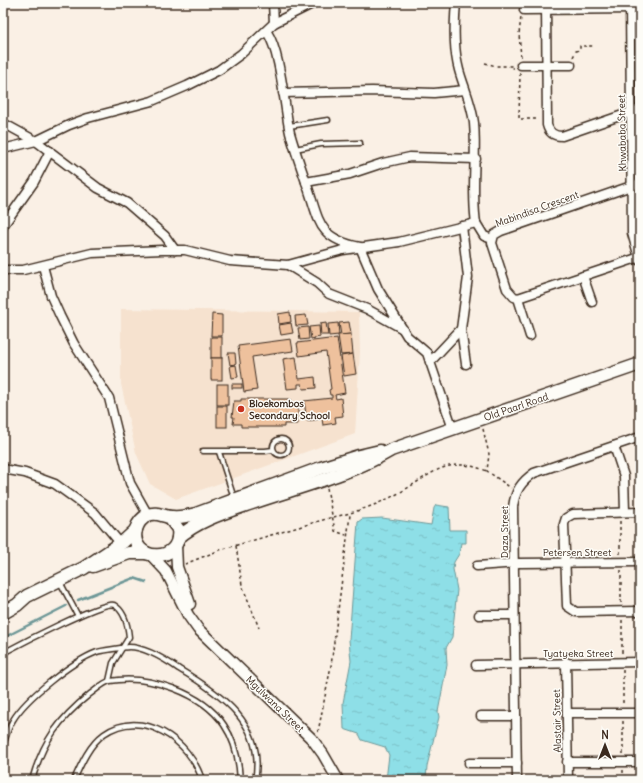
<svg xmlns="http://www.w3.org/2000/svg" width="643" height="783" font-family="Delius,sans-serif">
  <defs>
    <pattern id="water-ripples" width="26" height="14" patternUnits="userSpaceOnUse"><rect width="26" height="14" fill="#8edfe7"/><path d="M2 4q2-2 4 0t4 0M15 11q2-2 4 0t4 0" fill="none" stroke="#7bc0c6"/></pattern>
  </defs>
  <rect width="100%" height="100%" fill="#faf0e5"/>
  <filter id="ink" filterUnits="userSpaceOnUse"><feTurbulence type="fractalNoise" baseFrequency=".025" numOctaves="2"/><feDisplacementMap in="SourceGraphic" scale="8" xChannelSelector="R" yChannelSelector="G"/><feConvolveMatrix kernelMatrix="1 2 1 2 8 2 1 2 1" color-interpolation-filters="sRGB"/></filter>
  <g filter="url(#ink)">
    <path fill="#f6e2cf" d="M121,309L359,312L360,352L355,434L176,499L150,484L136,453L121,384Z"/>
    <path fill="url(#water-ripples)" stroke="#6d9797" d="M436,505L449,507L450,530H466V543H461L459,554L454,562L453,569L457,590L452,637L446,648L447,665L438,712L439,717L427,766L426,780H386L389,755L385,747L362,740L359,734L344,729L343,703L351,661L349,640L358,522L362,519L382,518L431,525L434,508Z"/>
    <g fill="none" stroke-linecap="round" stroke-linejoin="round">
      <g stroke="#6d9797" stroke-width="2.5">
        <path d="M78,600L134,578L146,582"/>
        <path d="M3,638L66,606"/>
      </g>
    </g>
    <g fill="#eec19d" stroke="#3b2a1e">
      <path d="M290,312L291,322L279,324L278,314Z"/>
      <path d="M212,314L222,315V336H211Z"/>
      <path d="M306,315L308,325L296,326L295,316Z"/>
      <path d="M349,322L351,334L341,335L339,323Z"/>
      <path d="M291,323L293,333L281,335L279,325Z"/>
      <path d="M326,323L328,335H321L320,324Z"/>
      <path d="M338,323L339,335L329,336L328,324Z"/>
      <path d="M319,326L320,337L311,339L309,327Z"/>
      <path d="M308,327L309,339L300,340L298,328Z"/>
      <path d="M351,334L353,354L341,355L338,335Z"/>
      <rect x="211" y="337" width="11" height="21"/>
      <path d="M337,338L345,393L335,395L336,399L341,398L343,416L335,417L336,423L323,425L322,419L307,421L304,401L332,398V395H330L329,390L331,389L326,352L299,356L297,343Z"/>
      <path d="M291,339L293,351L252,357L257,390L244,392L238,346Z"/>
      <path d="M228,353H235L236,364L230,365Z"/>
      <path d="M353,354L356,374L344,376L341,356Z"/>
      <path d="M296,357L299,379L315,377L316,388L303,389L302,384H298V388L287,389L283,359Z"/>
      <rect x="211" y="358" width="11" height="22"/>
      <path d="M236,365L238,377L232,378L230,366Z"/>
      <rect x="217" y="384" width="11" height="21"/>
      <rect x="232" y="384" width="10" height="4"/>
      <path d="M241,399H290V403H298V424H284V427H241V424H233L234,417H232L234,401H241Z"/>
      <rect x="217" y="406" width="10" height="21"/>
    </g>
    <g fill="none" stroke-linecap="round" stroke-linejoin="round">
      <defs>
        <g id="service">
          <path d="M289,126L328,120"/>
          <path d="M295,149L321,144L360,143"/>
          <circle cx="281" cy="447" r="8"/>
          <path d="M203,451H265L273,450"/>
          <path d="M219,452L234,498"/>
          <path d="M60,582L78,616"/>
          <path d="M3,653C18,645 104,600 114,605C125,611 128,627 129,637L113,663L109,681"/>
          <path d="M3,746C6,737 8,728 13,720C26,698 73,661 97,652C99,651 126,647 129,647C146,647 166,660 179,669C221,694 266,725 255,780"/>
          <path d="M32,780C43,741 59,719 90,694C96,690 104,682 110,681C148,674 203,693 224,725C235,741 239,761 240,780"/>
          <path d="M74,780C81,764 89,745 104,734C142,707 190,740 202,780"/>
        </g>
        <g id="minor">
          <path d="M273,3L274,23"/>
          <path d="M456,3C454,25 453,48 459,70C464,88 472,104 474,123C477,157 471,189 476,223"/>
          <path d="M546,3L547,125C549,133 554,136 562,136L640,109"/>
          <path d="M630,3L632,233L640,261"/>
          <path d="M524,10L640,9"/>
          <path d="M267,32C281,53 284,106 290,133C295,151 302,170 308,188C320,223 318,238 360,247L378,289L407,336L427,353L453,429"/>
          <path d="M521,65H571"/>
          <path d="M283,93L372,91L434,93L465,90"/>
          <path d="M3,123L36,141L98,188L127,203L165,236L175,250"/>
          <path d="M3,149L36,141L69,125L88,118L152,101L187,86L219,70L241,54L274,23L314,3"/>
          <path d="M306,182L350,174L383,163L410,157L476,159"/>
          <path d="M640,183L501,231L494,235L492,243L507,289L514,297L518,298L640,257"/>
          <path d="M3,226L34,182L50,151"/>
          <path d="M462,226L468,277L461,329L466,364"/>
          <path d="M288,265L317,283L329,294L367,309L403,329"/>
          <path d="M43,266L51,296L60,316L74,344L109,398L130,483L148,515"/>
          <path d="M3,270H23L92,253L162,250H185L230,261L288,265L343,250L399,242L476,223L484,236L492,239"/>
          <path d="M583,276L592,302"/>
          <path d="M518,298L530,336"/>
          <path d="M430,362L461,329"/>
          <path d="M614,446L624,476L625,512"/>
          <path d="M3,469L25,473L55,484L95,513L121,544"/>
          <path d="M640,512L573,514L566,518L564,524L567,606L576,612L640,611"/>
          <path d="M477,566L519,563L640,562"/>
          <path d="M479,615H514"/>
          <path d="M566,662L568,780"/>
          <path d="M476,665L640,662"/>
          <path d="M568,713H640"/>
          <path d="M481,716H516"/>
          <path d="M567,762H640"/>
          <path d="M469,763H517"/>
          <path d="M517,780L513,507C515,491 521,482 534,473L640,437"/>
        </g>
        <g id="tertiary">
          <path d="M176,545L177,567L190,604"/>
          <path d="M151,555L166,571L188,615L198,629L312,739L323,754L338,780"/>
        </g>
        <g id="secondary">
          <path d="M169,517L178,529C183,566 128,562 136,529C138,523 142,518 148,515C157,511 163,517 172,517C180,518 188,516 196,514L321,468L359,456L380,451"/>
          <path d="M178,538C198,520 226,512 252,503C298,487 349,475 391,450L640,364"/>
          <path d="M93,566L129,553H146"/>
          <path d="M3,613L17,605L27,596L84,568L123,542L136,530"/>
        </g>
      </defs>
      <use href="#service" stroke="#3b2a1e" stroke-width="7"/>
      <use href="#minor" stroke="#3b2a1e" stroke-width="11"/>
      <use href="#tertiary" stroke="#3b2a1e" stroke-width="13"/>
      <use href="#secondary" stroke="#3b2a1e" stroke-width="15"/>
      <g stroke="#3b2a1e" stroke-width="1.5" stroke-dasharray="3 3" stroke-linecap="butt">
        <path d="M521,57L519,34L521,17"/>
        <path d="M573,57L576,51L580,50V46H593"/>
        <path d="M485,63L496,66H511V68H514"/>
        <path d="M520,73L519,119H539"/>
        <path d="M483,429L489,454L487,471L511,488"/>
        <path d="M327,488L335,531L346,535"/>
        <path d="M236,546L242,585L259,628"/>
        <path d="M620,554V520"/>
        <path d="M185,564L220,550L333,517C354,513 377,505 397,494C431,476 445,454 487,471"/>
        <path d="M621,570V604"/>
        <path d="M622,620V654"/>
        <path d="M623,670V704"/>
        <path d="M318,732L331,666L350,515"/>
        <path d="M623,754V720"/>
        <path d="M623,770V780"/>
      </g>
      <use href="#service" stroke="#fdfcf7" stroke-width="4"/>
      <use href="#minor" stroke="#fdfcf7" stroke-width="8"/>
      <use href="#tertiary" stroke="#fdfcf7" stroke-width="10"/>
      <use href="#secondary" stroke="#fdfcf7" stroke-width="12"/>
    </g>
  </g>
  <circle fill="#c8321e" stroke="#fdfcf7" stroke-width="1.5" cx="241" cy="409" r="4"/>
  <g text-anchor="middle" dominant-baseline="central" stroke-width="3" stroke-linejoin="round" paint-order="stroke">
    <g font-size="10" fill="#3b2a1e" stroke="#fdfcf7">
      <text transform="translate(622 133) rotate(-91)">Khwababa Street</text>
      <text transform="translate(537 209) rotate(-20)">Mabindisa Crescent</text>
      <text transform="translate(516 407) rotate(-19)">Old Paarl Road</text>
      <text transform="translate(504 532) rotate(-90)">Daza Street</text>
      <text x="577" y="552">Petersen Street</text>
      <text x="578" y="653">Tyatyeka Street</text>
      <text transform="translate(275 704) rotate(44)">Mgulwana Street</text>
      <text transform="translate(557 721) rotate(-91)">Alastair Street</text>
    </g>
    <g font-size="10" font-weight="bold" fill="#3b2a1e" stroke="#fdfcf7" text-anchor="start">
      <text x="249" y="403">Bloekombos<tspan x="249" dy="12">Secondary School</tspan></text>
    </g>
  </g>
  <rect width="643" height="783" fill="none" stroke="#fdfcf7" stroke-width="16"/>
  <rect x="8" y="8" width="627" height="767" fill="none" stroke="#3b2a1e" stroke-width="1.5" filter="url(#ink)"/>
  <g transform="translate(605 745)" stroke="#fdfcf7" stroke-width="3" paint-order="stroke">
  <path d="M0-3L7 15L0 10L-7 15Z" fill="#3b2a1e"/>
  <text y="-6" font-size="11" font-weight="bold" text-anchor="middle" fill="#3b2a1e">N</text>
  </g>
</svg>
